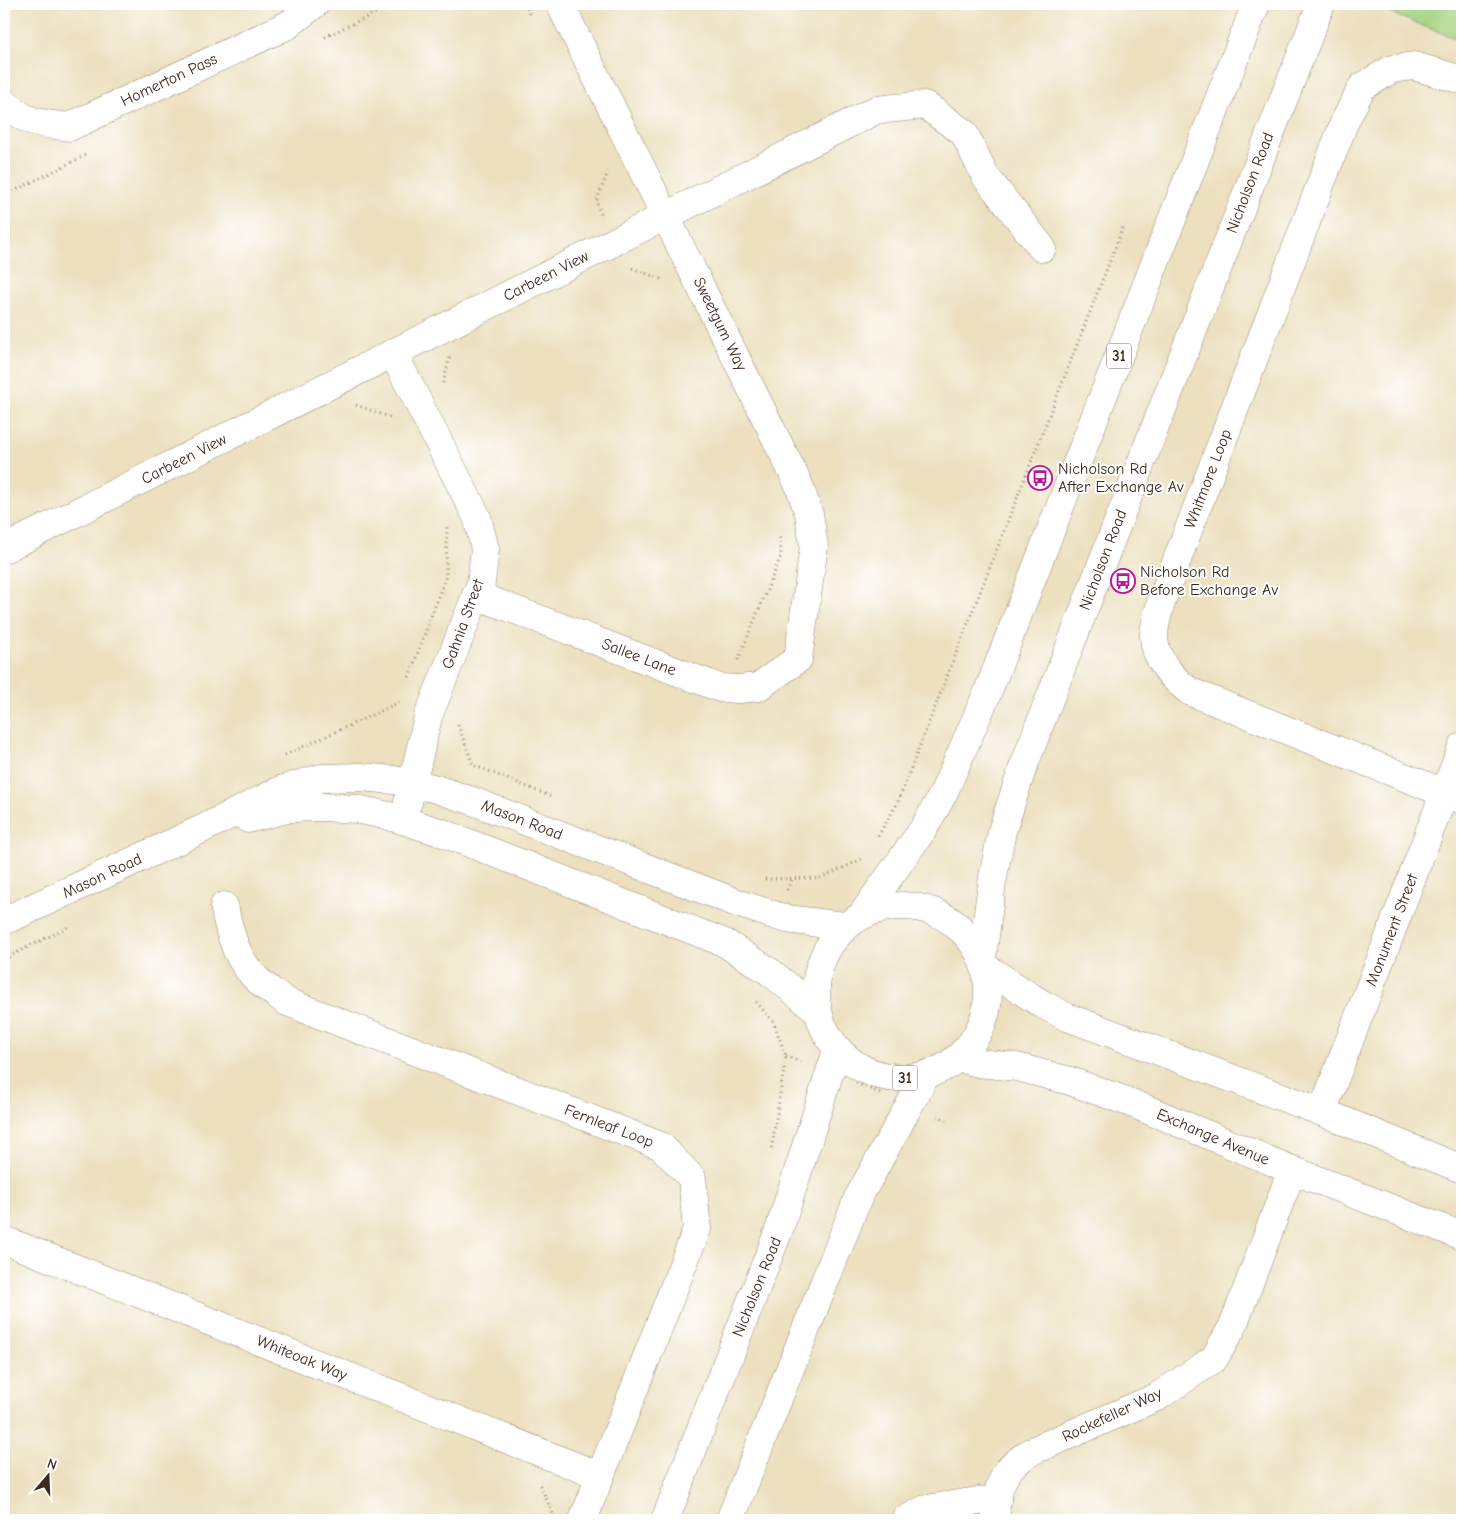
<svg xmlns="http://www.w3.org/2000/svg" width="1466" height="1524" font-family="'Comic Neue',sans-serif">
  <rect width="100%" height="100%" fill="#fff"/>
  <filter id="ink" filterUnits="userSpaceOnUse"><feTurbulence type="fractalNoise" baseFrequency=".02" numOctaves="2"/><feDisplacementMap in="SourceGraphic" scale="10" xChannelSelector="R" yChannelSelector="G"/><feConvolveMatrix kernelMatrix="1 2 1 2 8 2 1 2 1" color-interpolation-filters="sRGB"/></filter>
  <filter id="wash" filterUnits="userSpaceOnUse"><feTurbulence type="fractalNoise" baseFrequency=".0096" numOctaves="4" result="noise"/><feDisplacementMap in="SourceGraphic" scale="20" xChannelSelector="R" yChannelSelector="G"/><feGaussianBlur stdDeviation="1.12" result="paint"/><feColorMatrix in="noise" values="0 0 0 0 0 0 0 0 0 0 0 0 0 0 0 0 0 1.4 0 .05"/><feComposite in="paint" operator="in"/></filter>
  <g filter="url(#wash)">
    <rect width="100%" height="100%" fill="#ece0bf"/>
    <path fill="#a4d380" stroke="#707e4f" d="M1367,4H1462V41Z"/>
  </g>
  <g filter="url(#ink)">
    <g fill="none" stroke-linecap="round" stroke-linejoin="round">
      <defs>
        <g id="minor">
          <path d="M1462,80L1414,66L1392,69L1362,87L1344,123L1162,599C1159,610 1155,622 1154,634C1153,658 1173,680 1191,692L1462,800"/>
          <path d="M4,102C26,124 40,123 69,127L288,25L315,4"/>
          <path d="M393,353L477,517L485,549L481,583L428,717L408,802"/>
          <path d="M4,549L876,110L925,105L964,133L986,177L1042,248"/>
          <path d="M476,595L720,688L739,689L758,687L798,659L814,546L809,514L799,485L560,4"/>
          <path d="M248,819L291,808L322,807L356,809L389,816L443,833L725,943L770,972L816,1009"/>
          <path d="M224,906C230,935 237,963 261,983C269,990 279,996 287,1002L661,1146L692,1178L697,1229L583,1520"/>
          <path d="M4,921L200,830L281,790L321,778L360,777L394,780L433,788L470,800L740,904L786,919L844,926"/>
          <path d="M985,967L1042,1004L1067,1017L1322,1112L1462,1169"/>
          <path d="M958,1058L978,1063L1017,1067L1070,1081L1129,1102L1292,1170L1462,1236"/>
          <path d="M1322,1112L1462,747"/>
          <path d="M4,1240L600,1476"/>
          <path d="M905,1520L926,1509L978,1501L997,1500"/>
          <path d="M997,1520C993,1506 999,1483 1008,1471C1013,1463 1024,1457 1032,1451L1157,1397L1214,1359L1233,1326L1292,1170"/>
        </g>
        <g id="major">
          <circle cx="902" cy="992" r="86"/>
          <path d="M864,912L924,828L943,794L987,694L1256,4"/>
          <path d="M982,958L992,883L1002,831L1021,773L1107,550L1321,4"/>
          <path d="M665,1520L779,1230L837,1050"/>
          <path d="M730,1520L858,1198L926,1075"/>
        </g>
      </defs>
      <use href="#minor" stroke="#94856e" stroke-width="29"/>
      <use href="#major" stroke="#94856e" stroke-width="29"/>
      <g stroke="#94856e" stroke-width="3" stroke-dasharray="1 4" stroke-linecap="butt">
        <path d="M525,4L530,14"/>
        <path d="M325,37L394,4"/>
        <path d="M4,196L88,154"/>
        <path d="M601,214L596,202L608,172"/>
        <path d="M632,268L663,280"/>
        <path d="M443,383L450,357"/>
        <path d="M356,405L392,418"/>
        <path d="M738,660L781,556L780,537"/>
        <path d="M409,677L446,576L447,525"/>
        <path d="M458,725L473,765L550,796"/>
        <path d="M285,755L400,702L401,700"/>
        <path d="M878,836L897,804L1124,225"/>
        <path d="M765,879L821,878L864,858"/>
        <path d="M787,890L792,879"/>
        <path d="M4,959L70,926"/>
        <path d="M756,1002L773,1021L786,1056L771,1151"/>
        <path d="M786,1056L801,1062"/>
        <path d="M856,1083L883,1094"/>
        <path d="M937,1116L949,1121"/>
        <path d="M540,1485L553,1514"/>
      </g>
      <use href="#minor" stroke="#fff" stroke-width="28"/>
      <use href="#major" stroke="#fff" stroke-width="28"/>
    </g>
  </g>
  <defs>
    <symbol id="bus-ring" viewBox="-11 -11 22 22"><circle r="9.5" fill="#fff" stroke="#b5179e" stroke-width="1.5"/><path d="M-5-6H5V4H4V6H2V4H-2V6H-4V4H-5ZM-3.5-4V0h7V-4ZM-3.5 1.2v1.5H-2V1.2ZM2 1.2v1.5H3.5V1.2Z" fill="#b5179e"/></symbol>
  </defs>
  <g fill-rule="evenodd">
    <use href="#bus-ring" x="1026" y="464" width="28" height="28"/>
    <use href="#bus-ring" x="1109" y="567" width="28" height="28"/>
  </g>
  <g text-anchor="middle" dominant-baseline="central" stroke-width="4" stroke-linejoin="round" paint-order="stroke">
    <g fill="#fff" stroke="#766a62" stroke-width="1">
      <rect x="1106.5" y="343.5" width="25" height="25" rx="4"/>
      <rect x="892.5" y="1065.5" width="25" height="25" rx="4"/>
    </g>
    <g font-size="15" font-weight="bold" fill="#3b2a1e">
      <text x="1119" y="356">31</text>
      <text x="905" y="1078">31</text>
    </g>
    <g font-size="16" fill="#3b2a1e" stroke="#fff">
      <text transform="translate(169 80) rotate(-25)">Homerton Pass</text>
      <text transform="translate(1250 183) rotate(-69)">Nicholson Road</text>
      <text transform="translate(546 276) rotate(-27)">Carbeen View</text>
      <text transform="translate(720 324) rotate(64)">Sweetgum Way</text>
      <text transform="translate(184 459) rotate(-27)">Carbeen View</text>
      <text transform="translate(1208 479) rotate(-69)">Whitmore Loop</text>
      <text transform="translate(1103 560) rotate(-69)">Nicholson Road</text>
      <text transform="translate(463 624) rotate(-70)">Gahnia Street</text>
      <text transform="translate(639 657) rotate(21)">Sallee Lane</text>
      <text transform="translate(522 820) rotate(21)">Mason Road</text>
      <text transform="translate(102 876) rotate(-25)">Mason Road</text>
      <text transform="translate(1392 930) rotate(-69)">Monument Street</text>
      <text transform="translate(609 1126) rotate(21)">Fernleaf Loop</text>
      <text transform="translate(1213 1137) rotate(23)">Exchange Avenue</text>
      <text transform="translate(757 1287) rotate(-68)">Nicholson Road</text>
      <text transform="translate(302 1358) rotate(22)">Whiteoak Way</text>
      <text transform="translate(1112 1415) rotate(-25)">Rockefeller Way</text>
    </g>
    <g font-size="16" fill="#3b2a1e" stroke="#fff" text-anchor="start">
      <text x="1058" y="469">Nicholson Rd<tspan x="1058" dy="18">After Exchange Av</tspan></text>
      <text x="1140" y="572">Nicholson Rd<tspan x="1140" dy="18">Before Exchange Av</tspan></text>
    </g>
  </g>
  <rect width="1466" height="1524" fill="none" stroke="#fff" stroke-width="20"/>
  <g transform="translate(48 1476) rotate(19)" stroke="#ffffff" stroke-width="4" paint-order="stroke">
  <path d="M0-4L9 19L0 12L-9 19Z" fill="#3b2a1e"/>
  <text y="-8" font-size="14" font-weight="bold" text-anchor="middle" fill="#3b2a1e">N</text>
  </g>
</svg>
